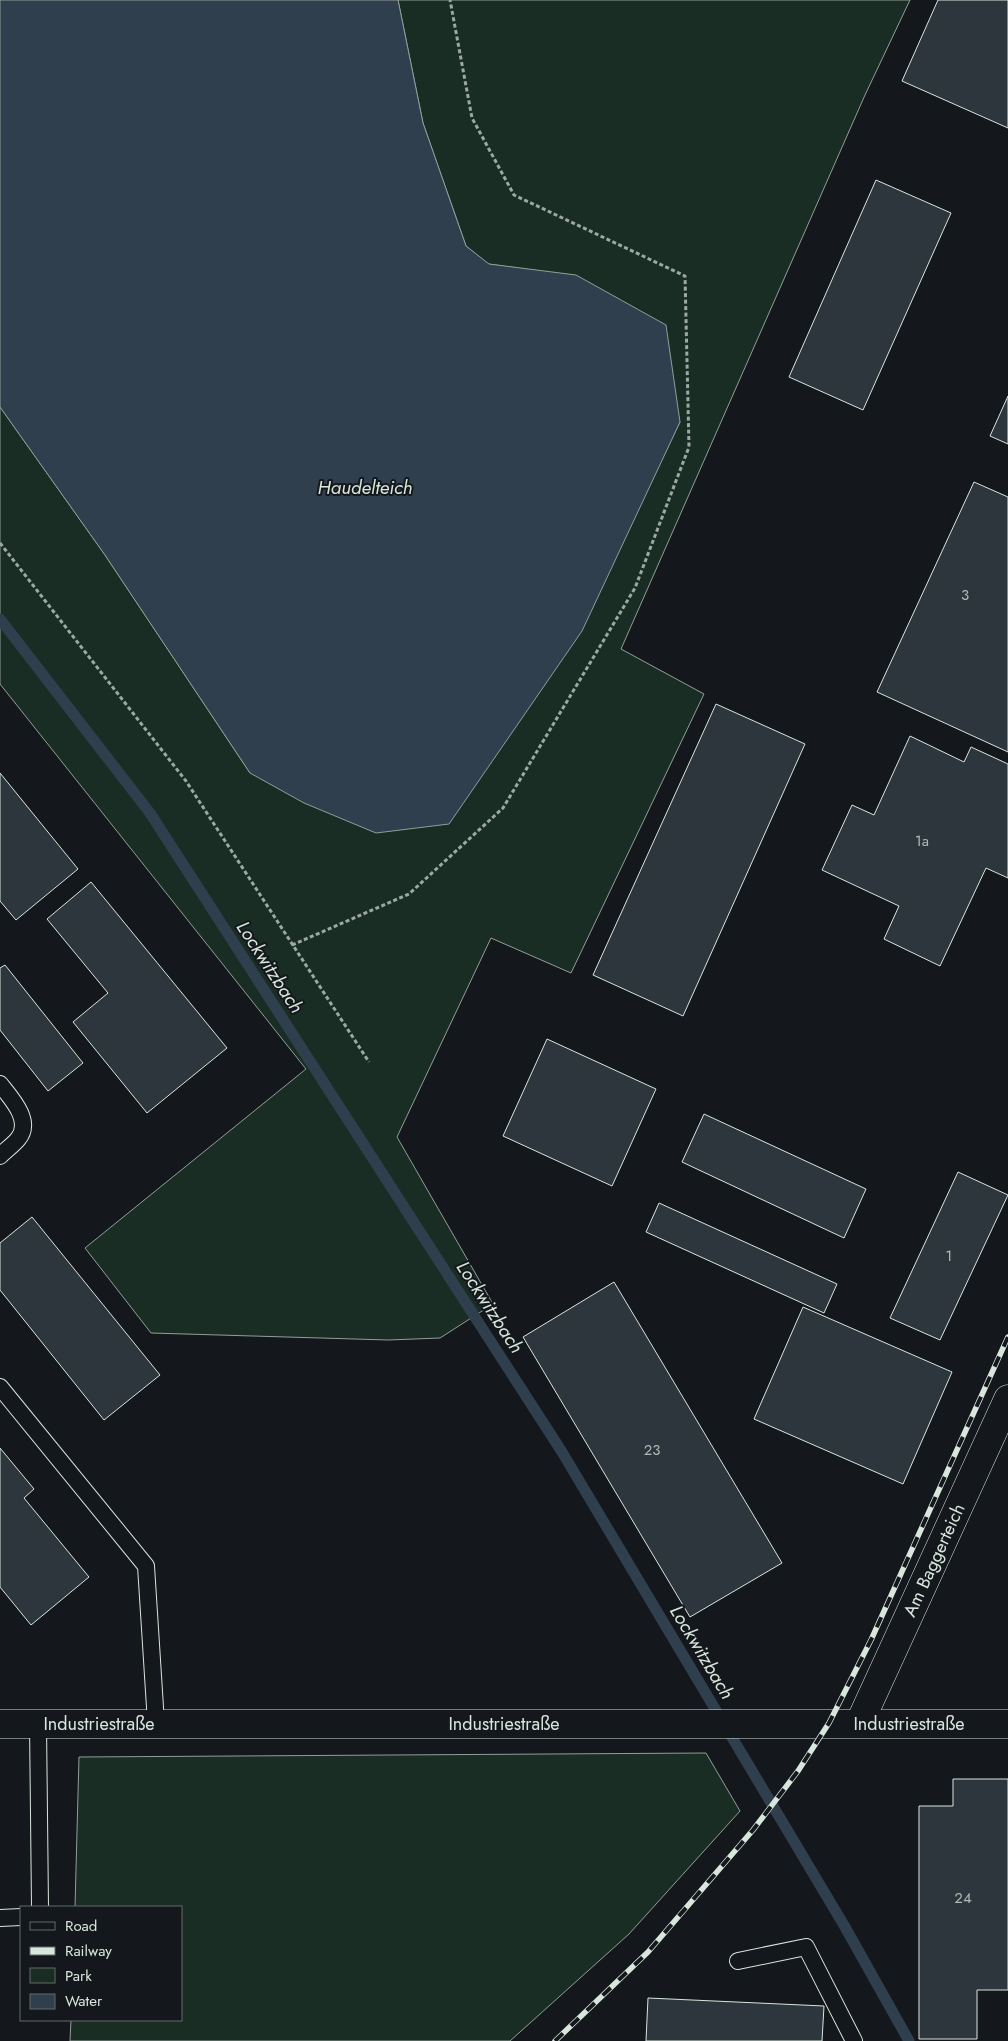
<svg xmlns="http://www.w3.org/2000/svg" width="1008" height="2041" font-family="Jost,sans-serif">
  <rect width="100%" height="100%" fill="#14181c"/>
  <g fill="#1a2d24" stroke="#939e99">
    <path d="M398,0H910L865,95L621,649L704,694L571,973L491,938L397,1137L493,1304L440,1338L388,1340L151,1333L85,1248L306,1069L0,684V407L105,555L250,773L630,525L680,422L576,276L488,264L466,246L423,123Z"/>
    <path d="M706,1753L740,1811L629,1934L510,2041H70L71,2020H181V1907H75L79,1757Z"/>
  </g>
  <path fill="#2f3f4d" stroke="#939e99" d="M0,0H398L423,123L466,246L489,264L576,275L666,325L680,422L582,631L449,824L376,833L304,803L250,773L105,555L0,407Z"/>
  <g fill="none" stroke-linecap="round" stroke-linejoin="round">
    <path stroke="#2f3f4d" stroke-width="11" d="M0,619L150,813L562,1452L845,1927L909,2041"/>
  </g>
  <g fill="#2c363c" stroke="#d8e6dc">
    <path d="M938,0H1008V128L902,81Z"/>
    <path d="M876,180L951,213L863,410L789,377Z"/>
    <path d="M1008,396V444L990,436Z"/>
    <path d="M974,482L1008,497V752L877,692Z"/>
    <path d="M716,704L805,744L683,1016L593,975Z"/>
    <path d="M910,736L964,762L971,747L1008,764V878L986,868L940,966L884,939L899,906L822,870L852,805L874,815Z"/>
    <path d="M0,773L78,869L16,920L0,901Z"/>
    <path d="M91,882L227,1048L147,1113L73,1022L108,993L47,919Z"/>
    <path d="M5,965L83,1063L48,1091L0,1030V968Z"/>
    <path d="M547,1039L656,1089L612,1186L503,1136Z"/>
    <path d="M704,1114L866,1189L844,1238L682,1162Z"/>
    <path d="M958,1172L1008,1195L940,1340L890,1318Z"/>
    <path d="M659,1203L837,1284L824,1313L646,1232Z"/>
    <path d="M32,1217L160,1375L104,1420L0,1290V1243Z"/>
    <path d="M614,1282L782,1563L690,1617L523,1337Z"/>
    <path d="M803,1307L952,1372L903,1484L754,1419Z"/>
    <path d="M0,1448L34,1489L24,1498L89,1577L31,1625L0,1587Z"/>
    <path d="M953,1779H1008V1990H977V2039H919V1806H953Z"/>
    <path d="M648,1998L824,2006L822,2041H646Z"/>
  </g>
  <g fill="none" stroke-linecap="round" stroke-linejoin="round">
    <defs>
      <g id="lane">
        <path d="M0,1084C11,1098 33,1121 18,1139C13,1145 6,1150 0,1156"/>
        <path d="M0,1387L146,1566L156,1723"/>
        <path d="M38,1723L40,1907"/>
        <path d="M0,1918L21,1917"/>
        <path d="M738,1961L806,1947L854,2041"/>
      </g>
      <g id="street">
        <path id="s1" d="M860,1722L1008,1399"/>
        <path id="s2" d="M0,1724H1008"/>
      </g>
    </defs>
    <use href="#lane" stroke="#d8e6dc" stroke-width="18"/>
    <use href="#street" stroke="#d8e6dc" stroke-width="29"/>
    <g stroke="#9da8a2" stroke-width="3" stroke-dasharray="4 2.5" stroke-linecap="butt">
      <path d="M0,543L186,781L369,1062"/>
      <path d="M292,945L409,894L503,808L635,588L689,447L685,276L514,195L472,118L450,0"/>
    </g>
    <use href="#lane" stroke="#14181c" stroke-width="16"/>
    <use href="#street" stroke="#14181c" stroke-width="28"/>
    <defs>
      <path id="rail" d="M555,2041L648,1952L753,1830L798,1771L829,1723L871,1640L1008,1337"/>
    </defs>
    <use href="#rail" stroke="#d8e6dc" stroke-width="5.5"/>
    <use href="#rail" stroke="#14181c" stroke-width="4" stroke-dasharray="11" stroke-linecap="butt"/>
  </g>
  <g text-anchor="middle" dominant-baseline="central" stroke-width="4" stroke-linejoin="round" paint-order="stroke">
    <g font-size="15" fill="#adbab4">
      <text x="965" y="595">3</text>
      <text x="922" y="841">1a</text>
      <text x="949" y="1256">1</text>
      <text x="652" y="1450">23</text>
      <text x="963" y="1898">24</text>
    </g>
    <g font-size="18" fill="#d8e6dc" stroke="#14181c">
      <text stroke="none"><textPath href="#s1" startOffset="178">Am Baggerteich</textPath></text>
      <text stroke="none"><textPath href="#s2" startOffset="99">Industriestraße</textPath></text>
      <text stroke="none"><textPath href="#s2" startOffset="504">Industriestraße</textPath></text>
      <text stroke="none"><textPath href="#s2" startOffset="909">Industriestraße</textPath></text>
    </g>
    <g font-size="19" font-style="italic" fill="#d8e6dc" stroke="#14181c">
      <text x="365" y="487">Haudelteich</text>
      <text transform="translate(270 967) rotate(57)">Lockwitzbach</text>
      <text transform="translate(490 1307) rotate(57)">Lockwitzbach</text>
      <text transform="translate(702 1652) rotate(59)">Lockwitzbach</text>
    </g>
  </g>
  <rect x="20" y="1906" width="162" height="115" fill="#14181c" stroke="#626a69"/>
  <rect x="30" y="1922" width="25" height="8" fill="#14181c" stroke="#626a69"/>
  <text x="65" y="1931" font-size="15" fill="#d8e6dc">Road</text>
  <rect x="30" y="1947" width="25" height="8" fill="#d8e6dc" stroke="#626a69"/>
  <text x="65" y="1956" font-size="15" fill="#d8e6dc">Railway</text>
  <rect x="30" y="1968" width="25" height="15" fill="#1a2d24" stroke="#626a69"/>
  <text x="65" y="1981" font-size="15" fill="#d8e6dc">Park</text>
  <rect x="30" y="1994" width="25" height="15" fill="#2f3f4d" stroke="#626a69"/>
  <text x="65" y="2006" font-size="15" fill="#d8e6dc">Water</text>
</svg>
